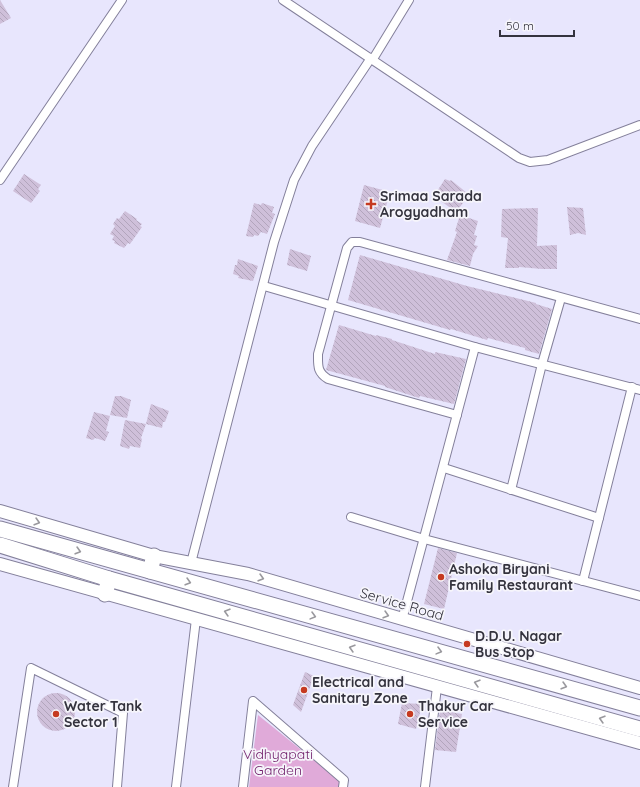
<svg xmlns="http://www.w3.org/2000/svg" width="640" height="787" font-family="Quicksand,sans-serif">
  <defs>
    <pattern id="building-back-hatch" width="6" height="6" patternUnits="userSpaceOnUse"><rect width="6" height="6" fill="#cfc0da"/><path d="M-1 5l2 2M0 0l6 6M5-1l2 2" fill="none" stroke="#b2a5bc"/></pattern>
  </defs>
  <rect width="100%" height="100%" fill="#e8e6fd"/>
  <path fill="#e0aad9" d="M258,715L341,782V787H249Z"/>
  <g fill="url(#building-back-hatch)">
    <path d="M0,0L11,18L0,24Z"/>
    <path d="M24,174L41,185L38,189L40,191L31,203L13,191Z"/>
    <path d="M445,179L450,181L451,180L467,193L465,196L467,198L456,212L434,196Z"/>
    <path d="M364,185L390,192L380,228L355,221Z"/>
    <path d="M254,203L261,205L262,203L274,207L272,213L275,214L267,234L261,232L258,236L254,235L253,237L246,236Z"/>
    <path d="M567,207L583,208L586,235L578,233L570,235Z"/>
    <path d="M538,208L537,246L557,245V269H542L519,267V268H505L508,238L501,237L502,209Z"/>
    <path d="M125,211L137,219L136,220L142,224L140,226L142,227L130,244L128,243L124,248L114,243L115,241L112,240L114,236L110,234L115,226L113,224L117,218L119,219Z"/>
    <path d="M460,215L478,221L474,235L477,236L474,245L478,246L473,254L470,266L447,260L457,232L455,231Z"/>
    <path d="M290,249L311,256L307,271L287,265Z"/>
    <path d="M360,255L467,286L536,303V304L552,309L539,354L525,350V348L488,338L487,340L451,329L450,330L348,300Z"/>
    <path d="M238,259L258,266L253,281L238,278L239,276L233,274L235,265H237Z"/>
    <path d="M339,325L376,336V335L392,339V340L435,354V352L466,359L454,404L420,396L419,398L385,387V386L326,370Z"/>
    <path d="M115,396H121L131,400L127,418L110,415Z"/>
    <path d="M151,404L169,411L165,422H163L162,428L146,424Z"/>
    <path d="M94,412L110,416L106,431L109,432L105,441L95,438L93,440L86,438Z"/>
    <path d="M125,420L146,424L141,438L142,439L140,448L130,446L129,449L120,446Z"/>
    <path d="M438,548L457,553L444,609L424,604Z"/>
    <path d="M305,672L314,676L301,712L293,705Z"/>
    <circle cx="56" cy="712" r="19"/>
    <path d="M402,703L422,704L416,729L398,724Z"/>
    <path d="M440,710L462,714L456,752L435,750Z"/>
  </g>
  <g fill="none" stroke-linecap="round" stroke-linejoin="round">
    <defs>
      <g id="street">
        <path d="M283,0L519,158L530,162L548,160L640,125"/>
        <path d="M373,59L409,0"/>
        <path d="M0,180L122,0"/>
        <path d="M264,286L475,347L640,390"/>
        <path d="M457,415L328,379C317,372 318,366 318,354L347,248L352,242H360L640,319"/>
        <path d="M444,468L599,518"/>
        <path d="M511,490L542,364L561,298"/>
        <path d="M351,517L424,539L640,596"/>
        <path d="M191,563L274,242L294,180L312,146L371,58"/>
        <path d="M583,581L632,387"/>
        <path d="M402,620L475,347"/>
        <path d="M13,787L31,668L123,713L117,787"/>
        <path d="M176,787L196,619"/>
        <path d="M243,787L253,701L344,780L343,787"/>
        <path d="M425,787L437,687"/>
      </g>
      <g id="secondary">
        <path d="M0,511L154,556L248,574L640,688"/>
        <path d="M0,564L640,743"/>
      </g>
      <g id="highway">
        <path d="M0,529L640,708"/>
        <path d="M0,545L109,579L640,729"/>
        <path d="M150,571L154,556"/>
        <path d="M105,594L109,579"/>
      </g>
    </defs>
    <use href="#street" stroke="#84809b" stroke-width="10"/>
    <use href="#secondary" stroke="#84809b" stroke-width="14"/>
    <use href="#highway" stroke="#84809b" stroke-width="17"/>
    <use href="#street" stroke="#fff" stroke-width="8"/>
    <use href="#secondary" stroke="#fff" stroke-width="12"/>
    <use href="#highway" stroke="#fff" stroke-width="15"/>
  </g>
  <defs><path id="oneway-chevron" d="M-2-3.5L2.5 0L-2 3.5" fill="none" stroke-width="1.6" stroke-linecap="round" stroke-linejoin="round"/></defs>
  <g stroke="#9a999e">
    <use href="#oneway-chevron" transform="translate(37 522) rotate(16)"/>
    <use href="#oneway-chevron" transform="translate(78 551) rotate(16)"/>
    <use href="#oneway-chevron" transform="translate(261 578) rotate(16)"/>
    <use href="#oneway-chevron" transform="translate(188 582) rotate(16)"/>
    <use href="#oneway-chevron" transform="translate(227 612) rotate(-164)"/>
    <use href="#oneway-chevron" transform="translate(386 615) rotate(16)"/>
    <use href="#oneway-chevron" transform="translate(313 616) rotate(15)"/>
    <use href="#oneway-chevron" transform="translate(352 648) rotate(-164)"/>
    <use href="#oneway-chevron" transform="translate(439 651) rotate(15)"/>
    <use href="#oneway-chevron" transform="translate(477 683) rotate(-164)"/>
    <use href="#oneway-chevron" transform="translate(564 686) rotate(16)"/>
    <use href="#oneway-chevron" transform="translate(602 719) rotate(-164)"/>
  </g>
  <g fill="#c53a20" stroke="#f6f5fb" stroke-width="1.5">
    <path d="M369 198h4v4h4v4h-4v4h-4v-4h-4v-4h4z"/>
    <circle cx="441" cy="577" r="4"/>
    <circle cx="467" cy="644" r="4"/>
    <circle cx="304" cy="690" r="4"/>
    <circle cx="56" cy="714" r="4"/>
    <circle cx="410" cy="714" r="4"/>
  </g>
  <g text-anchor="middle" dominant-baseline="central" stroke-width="3.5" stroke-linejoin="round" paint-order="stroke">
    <g font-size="14" font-weight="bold" fill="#34333e" stroke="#f6f5fb" text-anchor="start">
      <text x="380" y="196">Srimaa Sarada<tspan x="380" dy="16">Arogyadham</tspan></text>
      <text x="449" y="569">Ashoka Biryani<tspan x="449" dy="16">Family Restaurant</tspan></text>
      <text x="475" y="636">D.D.U. Nagar<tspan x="475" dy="16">Bus Stop</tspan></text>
      <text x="312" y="682">Electrical and<tspan x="312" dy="16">Sanitary Zone</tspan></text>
      <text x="64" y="706">Water Tank<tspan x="64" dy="16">Sector 1</tspan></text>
      <text x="418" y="706">Thakur Car<tspan x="418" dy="16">Service</tspan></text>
    </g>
    <g font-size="14" fill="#34333e" stroke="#f6f5fb">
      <text transform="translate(402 604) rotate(16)">Service Road</text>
    </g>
    <g font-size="14" fill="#73226d" stroke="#f6f5fb">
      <text x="278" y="754">Vidhyapati<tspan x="278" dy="16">Garden</tspan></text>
    </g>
  </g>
  <path d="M500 30v6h74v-6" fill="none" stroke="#34333e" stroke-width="2"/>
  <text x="506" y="30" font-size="12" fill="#34333e" stroke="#f6f5fb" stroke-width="3" paint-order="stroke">50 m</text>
</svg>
